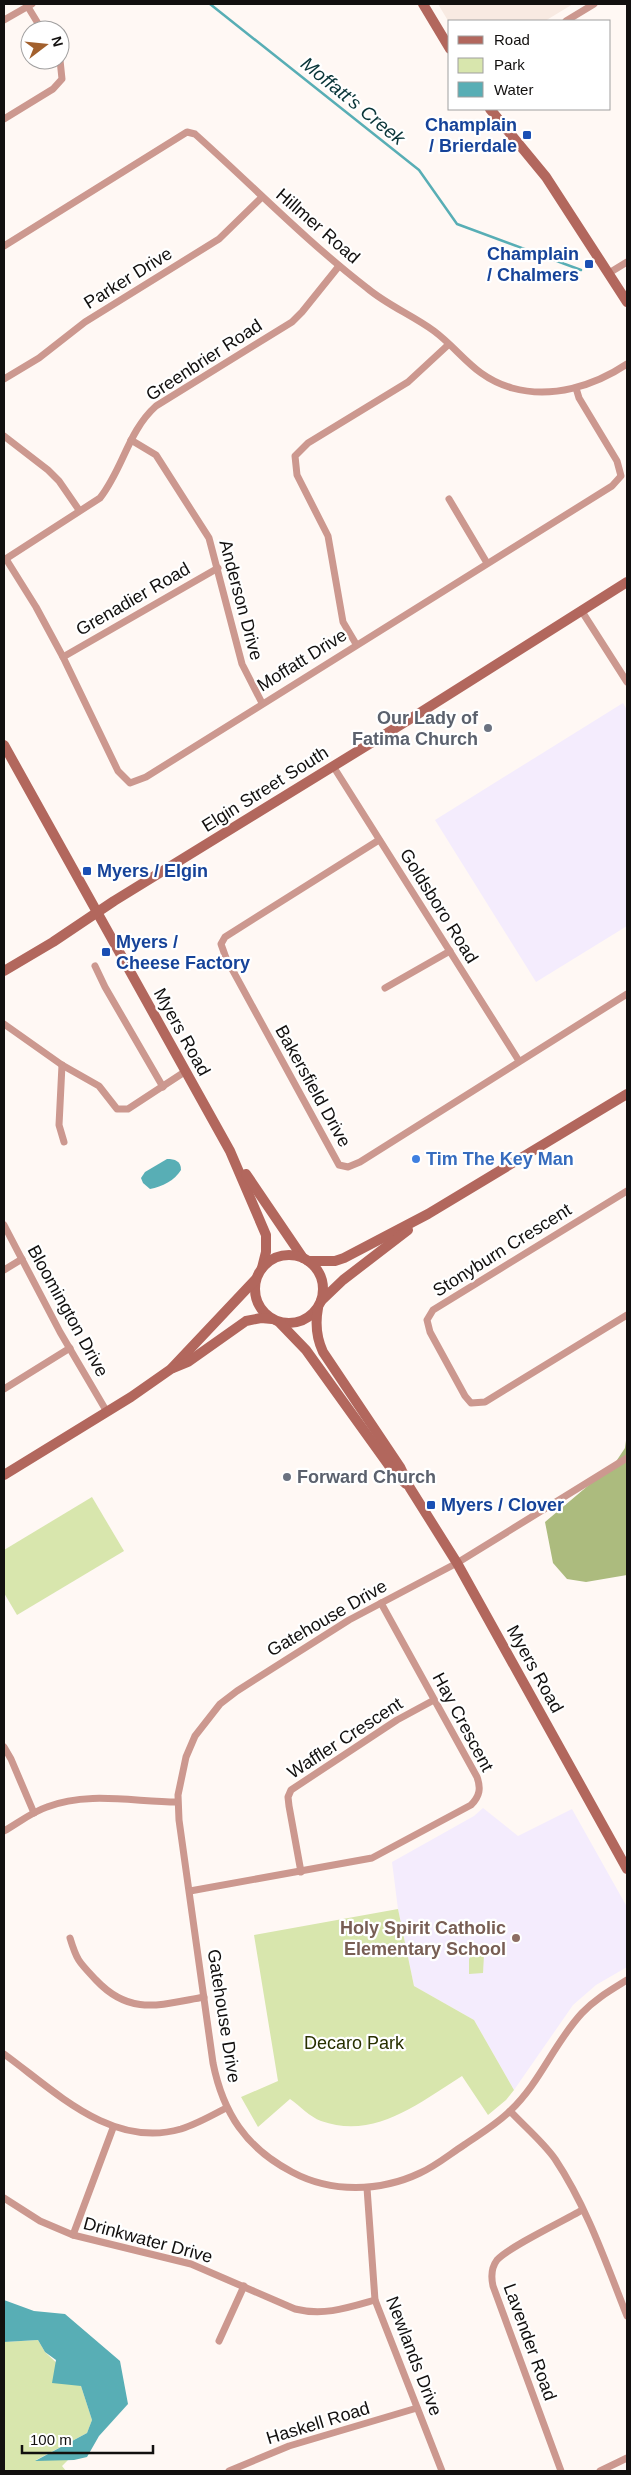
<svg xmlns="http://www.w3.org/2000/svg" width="631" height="2475" font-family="Helvetica,sans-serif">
  <rect width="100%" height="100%" fill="#fff8f4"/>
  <path fill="#f8eae2" d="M438,4H573L545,21H450V24Z"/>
  <g fill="#f4ecfd">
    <path d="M623,703L627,710V926L536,982L435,820Z"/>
    <path d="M483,1808L518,1836L572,1809L627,1907V1967L596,1985L573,2005L514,2090L474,2020L414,1986L398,1909L392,1862L474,1816Z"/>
  </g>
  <g fill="#d8e6ad">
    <path d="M92,1497L124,1551L17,1615L4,1593V1550Z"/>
    <path d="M398,1909L414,1986L474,2020L514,2090L506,2100L488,2115L462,2076C419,2103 375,2140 321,2121C310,2117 300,2106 290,2099L258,2127L241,2097L278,2081L254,1935Z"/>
    <path d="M479,1953L484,1955L483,1973L469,1974V1959L471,1955Z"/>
    <path d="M38,2340L45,2352L81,2386L92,2420L87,2433L36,2460H68L62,2466L66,2471H4V2342Z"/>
  </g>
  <path fill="#acbb7e" d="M627,1433V1575L586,1582L567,1579L553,1563L545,1522L615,1463L625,1448Z"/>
  <g fill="#58aeb5">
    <path d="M167,1159C175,1159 181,1161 181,1170C175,1180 162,1187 150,1189L143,1183L141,1178L145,1172Z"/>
    <path d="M4,2300L34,2311L65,2314L120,2361L128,2404L99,2436L87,2457L74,2460L35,2461L87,2433L92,2420L81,2386L52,2383L56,2360L45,2352L38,2340L4,2342Z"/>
  </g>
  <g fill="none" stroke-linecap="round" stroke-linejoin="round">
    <path stroke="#58aeb5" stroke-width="2.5" d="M210,4L419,170L457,224L581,270"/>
    <g stroke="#cc988f" stroke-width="7">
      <path d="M28,7L42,30"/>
      <path d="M4,20L32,4"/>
      <path d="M566,21L594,4"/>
      <path d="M4,119L53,89L62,79L60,60"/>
      <path d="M4,246L187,132L195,134C252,185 306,241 367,288C387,305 412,315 434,331C462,352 474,377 512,388C552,399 594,386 627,364"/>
      <path d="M609,273L627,262"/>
      <path d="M4,379L39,358L85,322L219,239L262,197"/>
      <path d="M4,436L48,470L59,481L79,510"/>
      <path d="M131,440L156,455L209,538L242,664L262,703"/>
      <path d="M449,499L487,563"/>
      <path d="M6,559L36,607L63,657L118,771L130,783L146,777L612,486L621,476L617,461L579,398L576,388"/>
      <path d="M4,560L100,498C123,469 128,431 156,406L292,322L302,312L339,266"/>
      <path d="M581,610L627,682"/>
      <path d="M356,644L343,622L328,536L297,475L295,456L308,443L408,382L448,345"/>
      <path d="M63,657L218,568"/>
      <path d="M333,766L519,1061"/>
      <path d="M379,840L225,937L221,944L226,958L339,1165L348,1167L360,1162L627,994"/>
      <path d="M95,966L105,987L163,1087"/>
      <path d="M385,988L450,951"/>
      <path d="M4,1024L62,1065L99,1086L117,1109H128L186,1071"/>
      <path d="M62,1065L59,1125L64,1142"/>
      <path d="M627,1191L433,1310L427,1320L430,1332L465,1396L471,1403L485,1402L627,1315"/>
      <path d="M4,1225L60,1332L107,1412"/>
      <path d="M4,1270L22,1259"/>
      <path d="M4,1389L70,1348"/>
      <path d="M627,1458L457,1563L349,1620L237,1691L220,1704L195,1736L186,1757L178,1795L179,1820L213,2063C223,2113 246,2148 292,2172C331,2193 380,2192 420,2173C436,2166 450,2154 464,2145C480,2134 497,2124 510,2111C540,2083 554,2043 582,2013C595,1999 611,1990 627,1980"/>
      <path d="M4,1747L11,1759L34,1813"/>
      <path d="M4,1831C18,1823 32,1812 47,1807C88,1791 135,1802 177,1802"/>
      <path d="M301,1872L289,1806L288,1797L291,1790L397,1720L434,1700"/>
      <path d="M190,1891L372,1858L471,1805C480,1796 481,1788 477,1777L381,1603"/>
      <path d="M70,1938C77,1961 79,1962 96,1980C130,2016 159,2005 204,1997"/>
      <path d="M4,2054C55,2091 111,2149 181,2129C197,2124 211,2116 226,2108"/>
      <path d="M510,2111C525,2127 543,2142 555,2159C587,2207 606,2263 627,2316"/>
      <path d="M367,2188L375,2300L442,2471"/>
      <path d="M4,2198L40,2221L73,2235L191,2264L295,2309C324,2316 347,2308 375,2300"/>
      <path d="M73,2235L113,2128"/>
      <path d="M219,2341L244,2286"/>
      <path d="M229,2471L289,2446L417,2408"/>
      <path d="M561,2471L493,2286C491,2277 491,2268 497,2260C508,2247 564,2221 582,2210"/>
      <path d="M600,2471L627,2458"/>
    </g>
    <g stroke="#b2675d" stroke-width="10">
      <path d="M423,4L450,49"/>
      <path d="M490,109L546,177L627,302"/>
      <path d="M4,745L230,1151L266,1235V1252L262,1268"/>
      <path d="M4,971L53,942L114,901L410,719L627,582"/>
      <path d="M246,1174L303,1258"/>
      <circle cx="289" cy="1289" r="34"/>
      <path d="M308,1261H335L344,1258L428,1214L627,1094"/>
      <path d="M321,1301L343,1280L408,1230"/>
      <path d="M318,1308C315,1324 316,1337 323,1352L400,1467L410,1488L457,1563L627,1869"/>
      <path d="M279,1322L306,1350L393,1471L406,1484"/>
      <path d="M172,1368L256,1279"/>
      <path d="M4,1475L131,1397L171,1369L188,1362L246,1321L261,1318L272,1319"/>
    </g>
  </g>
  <g fill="#1a4fb4" stroke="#fff" stroke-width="2">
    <rect x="522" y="130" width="10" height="10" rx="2.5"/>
    <rect x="584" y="259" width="10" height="10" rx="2.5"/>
    <rect x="82" y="866" width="10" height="10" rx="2.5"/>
    <rect x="101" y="947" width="10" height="10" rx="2.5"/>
    <rect x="426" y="1500" width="10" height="10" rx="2.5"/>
  </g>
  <g fill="#6b7280" stroke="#fff" stroke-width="2">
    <circle cx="488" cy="728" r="5"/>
    <circle cx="287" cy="1477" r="5"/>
  </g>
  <circle fill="#3f7fe0" stroke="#fff" stroke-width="2" cx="416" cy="1159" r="5"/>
  <circle fill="#8d6e63" stroke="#fff" stroke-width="2" cx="516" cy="1938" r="5"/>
  <g text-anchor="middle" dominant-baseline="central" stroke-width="4.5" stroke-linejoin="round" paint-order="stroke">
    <g font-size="18" font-weight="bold" fill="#164399" stroke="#fff" text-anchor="start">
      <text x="517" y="125" text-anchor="end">Champlain<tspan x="517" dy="21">/ Brierdale</tspan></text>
      <text x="579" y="254" text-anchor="end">Champlain<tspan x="579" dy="21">/ Chalmers</tspan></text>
      <text x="97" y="871">Myers / Elgin</text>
      <text x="116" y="942">Myers /<tspan x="116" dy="21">Cheese Factory</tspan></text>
      <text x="441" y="1505">Myers / Clover</text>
    </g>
    <g font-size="18" fill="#12100f" stroke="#fff">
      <text transform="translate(318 226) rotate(41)">Hillmer Road</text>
      <text transform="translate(128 278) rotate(-32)">Parker Drive</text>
      <text transform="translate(204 360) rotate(-33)">Greenbrier Road</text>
      <text transform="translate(133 599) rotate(-30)">Grenadier Road</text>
      <text transform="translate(241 600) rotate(75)">Anderson Drive</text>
      <text transform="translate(302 660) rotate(-32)">Moffatt Drive</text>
      <text transform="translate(265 789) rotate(-32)">Elgin Street South</text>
      <text transform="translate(439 906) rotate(58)">Goldsboro Road</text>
      <text transform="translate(182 1032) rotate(61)">Myers Road</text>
      <text transform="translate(313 1086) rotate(61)">Bakersfield Drive</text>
      <text transform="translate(502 1250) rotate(-32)">Stonyburn Crescent</text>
      <text transform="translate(68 1311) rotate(61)">Bloomington Drive</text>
      <text transform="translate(327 1618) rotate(-30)">Gatehouse Drive</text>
      <text transform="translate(535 1669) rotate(61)">Myers Road</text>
      <text transform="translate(463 1722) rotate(62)">Hay Crescent</text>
      <text transform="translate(345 1738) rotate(-33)">Waffler Crescent</text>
      <text transform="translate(224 2016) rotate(81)">Gatehouse Drive</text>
      <text transform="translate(148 2240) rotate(15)">Drinkwater Drive</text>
      <text transform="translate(530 2342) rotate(70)">Lavender Road</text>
      <text transform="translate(414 2356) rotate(69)">Newlands Drive</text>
      <text transform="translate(318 2423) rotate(-17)">Haskell Road</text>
    </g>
    <g font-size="18" font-weight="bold" fill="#5b616d" stroke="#fff" text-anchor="end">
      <text x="478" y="718">Our Lady of<tspan x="478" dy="21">Fatima Church</tspan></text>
      <text x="297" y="1477" text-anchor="start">Forward Church</text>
    </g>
    <g font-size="18" font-weight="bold" fill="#366cbe" stroke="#fff" text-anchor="start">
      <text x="426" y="1159">Tim The Key Man</text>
    </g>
    <g font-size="18" font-weight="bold" fill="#785e54" stroke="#fff" text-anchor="end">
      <text x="506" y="1928">Holy Spirit Catholic<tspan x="506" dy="21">Elementary School</tspan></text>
    </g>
    <g font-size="18" fill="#283000" stroke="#fff">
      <text x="354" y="2043">Decaro Park</text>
    </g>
    <g font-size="19" font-style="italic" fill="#093538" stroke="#fff">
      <text transform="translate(353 101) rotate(39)">Moffatt's Creek</text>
    </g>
  </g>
  <rect width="631" height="2475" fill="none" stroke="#12100f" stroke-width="10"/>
  <rect x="448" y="20" width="162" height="90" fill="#ffffff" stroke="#a09f9f"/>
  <rect x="458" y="36" width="25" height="8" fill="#b2675d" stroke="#a09f9f"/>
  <text x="494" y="45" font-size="15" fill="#12100f">Road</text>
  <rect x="458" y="58" width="25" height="15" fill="#d8e6ad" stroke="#a09f9f"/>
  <text x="494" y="70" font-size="15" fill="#12100f">Park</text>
  <rect x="458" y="82" width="25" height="15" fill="#58aeb5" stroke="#a09f9f"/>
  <text x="494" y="95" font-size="15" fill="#12100f">Water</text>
  <g transform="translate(45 45) rotate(74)"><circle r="24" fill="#ffffff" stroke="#a09f9f"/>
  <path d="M0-4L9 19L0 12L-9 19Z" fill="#a2602d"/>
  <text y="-8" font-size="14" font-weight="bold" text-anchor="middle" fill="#12100f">N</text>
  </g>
  <path d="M22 2445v8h131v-8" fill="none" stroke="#12100f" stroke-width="2.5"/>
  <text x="30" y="2445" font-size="15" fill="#12100f" stroke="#ffffff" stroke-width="4" paint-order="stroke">100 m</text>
</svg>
